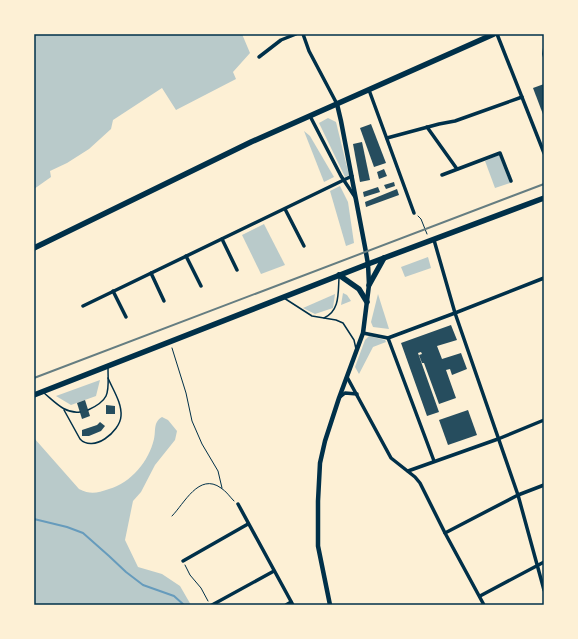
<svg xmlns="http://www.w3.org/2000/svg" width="578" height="639" font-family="'Crimson Pro',serif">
  <rect width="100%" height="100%" fill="#fdf0d5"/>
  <g fill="#b9caca">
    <path d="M34,34H242L250,53L233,72L236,79L176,110L162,88L113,120L111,129L89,149L67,163L50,171L51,177L34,189Z"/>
    <path d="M328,118L336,122L349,175L345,177L319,123Z"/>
    <path d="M304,131L310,136L334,177L324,182Z"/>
    <path d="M499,155L510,183L495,188L485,161Z"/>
    <path d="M340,186L348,202L354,243L346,246L330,191Z"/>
    <path d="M264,224L285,265L261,274L242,235Z"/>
    <path d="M428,257L431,268L405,277L401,267Z"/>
    <path d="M343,293L347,295L351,301L341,305Z"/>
    <path d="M335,294L333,308L315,314L303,308Z"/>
    <path d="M378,294L389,329L373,327L371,322Z"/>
    <path d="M369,336L385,340L386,342L373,347L359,374L355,367L365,340Z"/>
    <path d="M100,380L96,396L71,405L56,396Z"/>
    <path d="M162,417L168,420L177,431L175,440L155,465L141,492L133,501L125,540L138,567L162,574L180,586L191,605H34V438L79,489C91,495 97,493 109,489C131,483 149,461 154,439C156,431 153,422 162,417Z"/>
  </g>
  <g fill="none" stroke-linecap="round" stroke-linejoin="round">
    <path stroke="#669bbc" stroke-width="2" d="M34,519L67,527L83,533L109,556L126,572L143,585L174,596L184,605"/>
  </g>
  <g fill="#264d5e">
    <path d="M543,48H544V61L542,54Z"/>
    <path d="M544,84V117L533,88Z"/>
    <path d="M371,124L386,163L374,167L360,128Z"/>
    <path d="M362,142L370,180L360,182L353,144Z"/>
    <path d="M384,169L387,176L379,179L377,172Z"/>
    <path d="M394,182L395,186L386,189L384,185Z"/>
    <path d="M378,187L380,192L364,197L363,192Z"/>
    <path d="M397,189L399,195L366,207L365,202Z"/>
    <path d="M451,325L457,340L437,346L442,359L461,353L467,369L452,375L450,369L446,370L456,398L439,404L424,363H422L419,355L422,354L421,352L418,353L439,412L427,416L401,343Z"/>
    <path d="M85,400L90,416L82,419L77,403Z"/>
    <path d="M106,405L115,406V414H106Z"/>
    <path d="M468,410L477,435L448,445L439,420Z"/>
    <path d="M100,422L105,426L101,431L89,436H82V430L97,425Z"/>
  </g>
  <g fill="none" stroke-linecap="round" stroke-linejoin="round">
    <g stroke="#003049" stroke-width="1">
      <path d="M418,216L421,219L427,234"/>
      <path d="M172,348L186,393L192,421L202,444L218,471L222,488"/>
      <path d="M172,516C184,504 199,472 221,488C226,491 230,497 234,501"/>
      <path d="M185,565L190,575L201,588L208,601"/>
    </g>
    <g stroke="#003049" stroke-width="1.5">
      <path d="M284,298L312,316L336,320L343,323L354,340L356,349"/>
      <path d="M324,318C340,311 338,293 339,278"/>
      <path d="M44,393C55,402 65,414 80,412"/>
      <path d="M64,410L80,439C93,453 120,432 121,416C122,403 113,390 108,378"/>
      <path d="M88,410C112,399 108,391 108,368"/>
    </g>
    <g stroke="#003049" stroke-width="3.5">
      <path d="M303,34L309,51L337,104"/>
      <path d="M497,34L544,153"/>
      <path d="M259,57L281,40L296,34"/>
      <path d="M369,90L414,213"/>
      <path d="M310,116L341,176L355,197"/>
      <path d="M427,127L457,169"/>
      <path d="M387,138L439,124L455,121L522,97"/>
      <path d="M442,175L500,153L511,181"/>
      <path d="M285,209L304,246"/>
      <path d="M222,239L237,270"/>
      <path d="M434,240L455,313L518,495L544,590"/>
      <path d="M186,256L201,286"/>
      <path d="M151,273L164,301"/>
      <path d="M113,291L126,317"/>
      <path d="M83,306L352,176"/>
      <path d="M363,333L388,338L455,313L544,278"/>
      <path d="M388,338L434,461"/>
      <path d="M347,377L391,458L415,477L420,483L445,533L484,605"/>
      <path d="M340,397L345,393L357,394"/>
      <path d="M408,471L498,439L544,420"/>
      <path d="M238,504L293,605"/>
      <path d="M445,533L518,495L544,485"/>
      <path d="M183,561L248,524"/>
      <path d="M480,596L544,562"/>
      <path d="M212,605L274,571"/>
      <path d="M286,605L291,602"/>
    </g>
    <path stroke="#003049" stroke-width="4.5" d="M330,605L318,546V501L320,463L325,441L339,398L363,333L369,285L368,264L365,247L341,121L337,104"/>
    <g stroke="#003049" stroke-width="5.5">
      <path d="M34,248L251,142L494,34"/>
      <path d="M339,275L359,289L367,302"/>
      <path d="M369,285L384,258"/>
      <path d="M34,395L368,264L544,198"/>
    </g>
    <path stroke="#657d81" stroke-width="2" d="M34,378L544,184"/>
  </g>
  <rect width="578" height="639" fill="none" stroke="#fdf0d5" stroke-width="70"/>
  <rect x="35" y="35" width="508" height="569" fill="none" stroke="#003049" stroke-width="1.5"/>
</svg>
